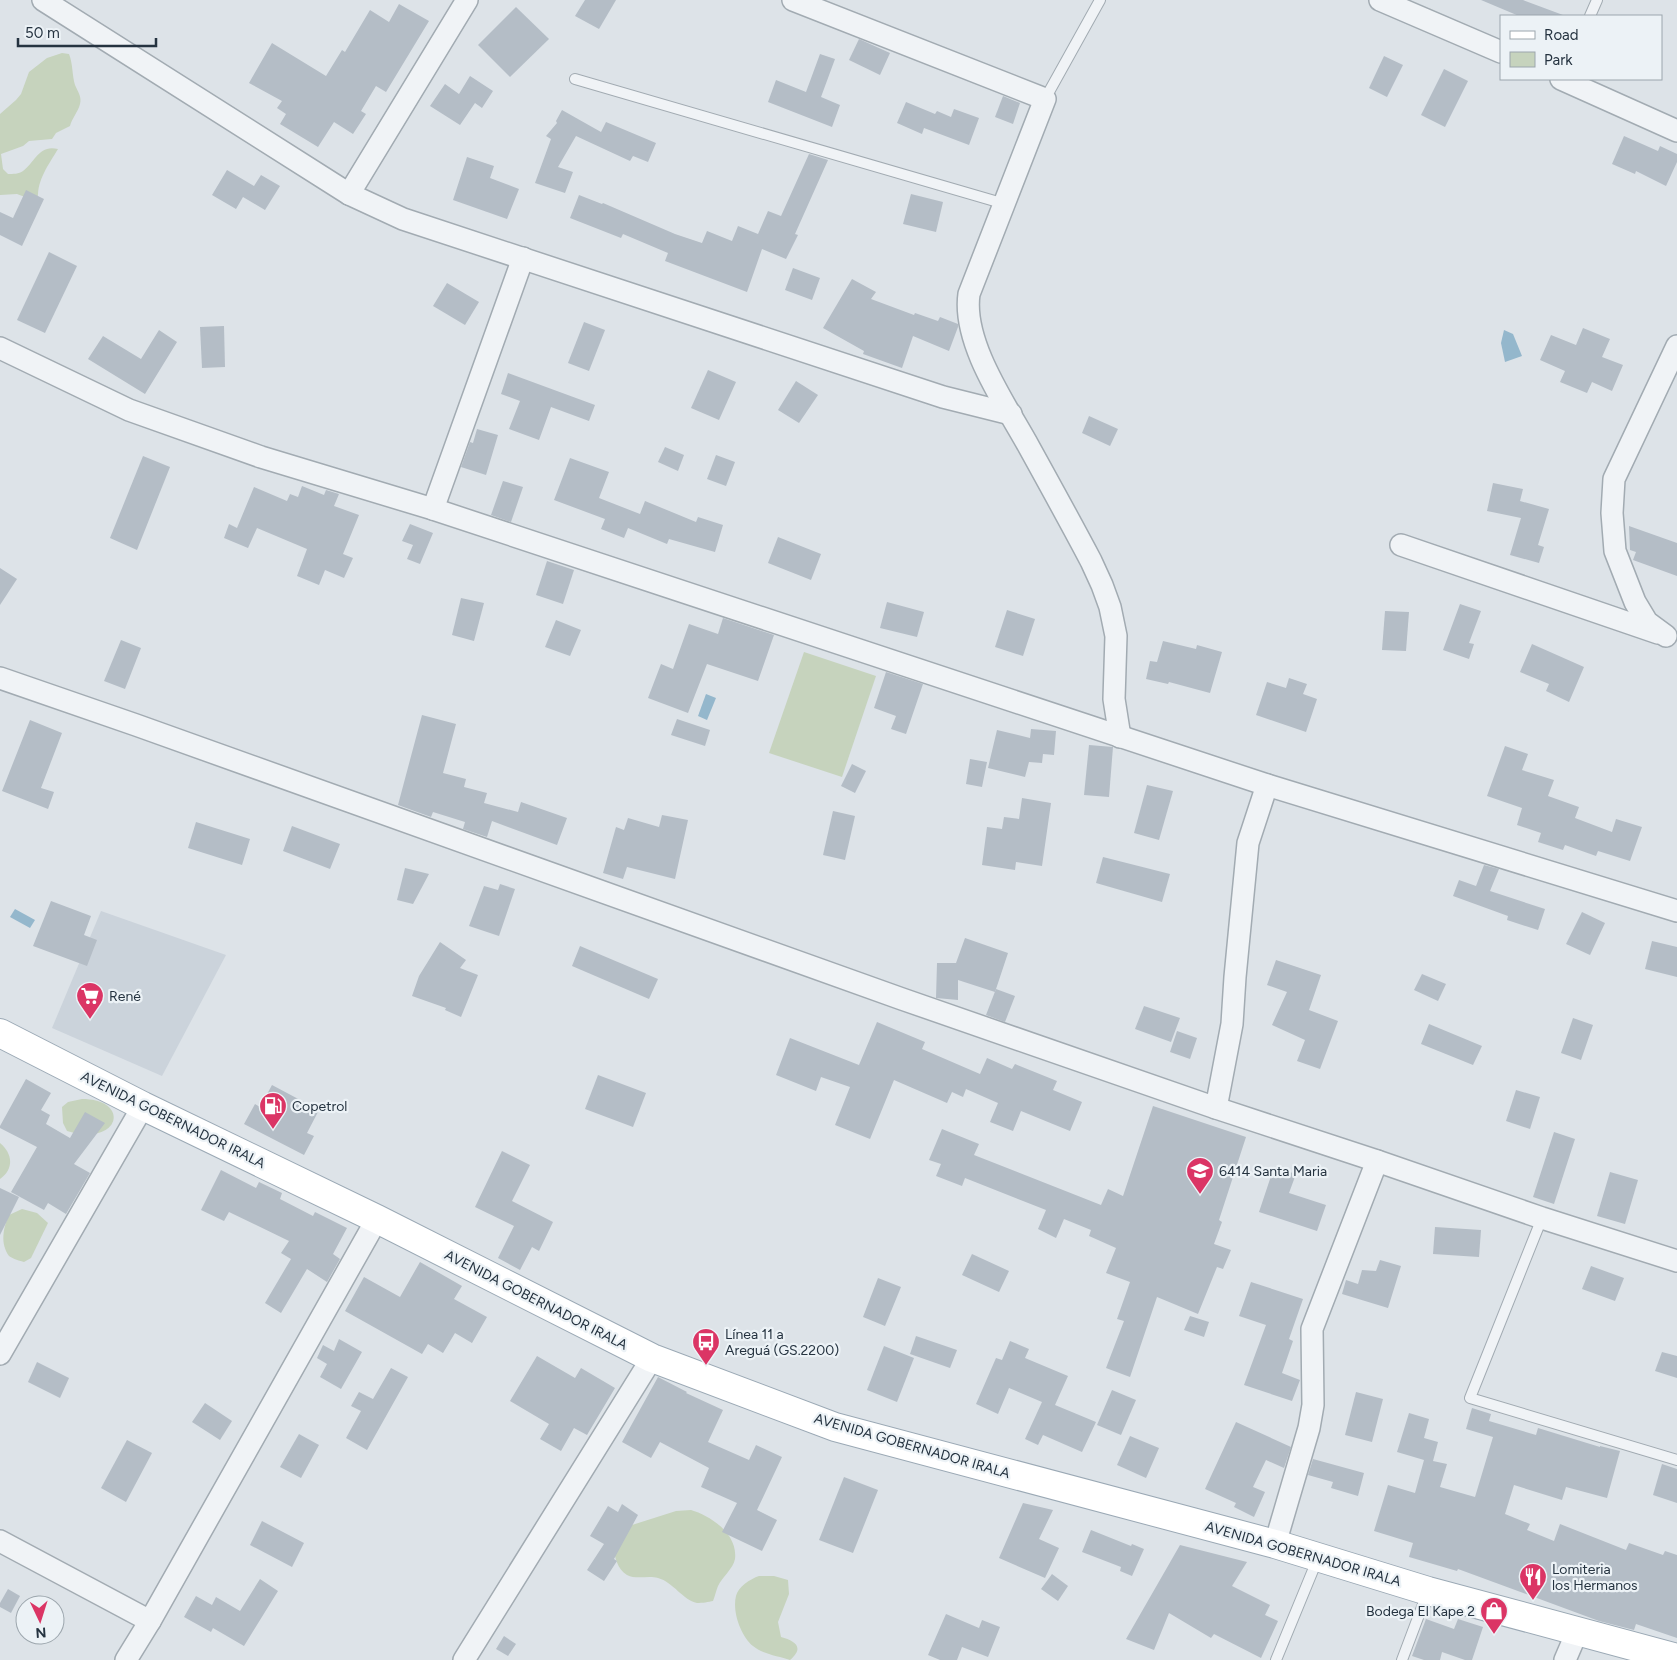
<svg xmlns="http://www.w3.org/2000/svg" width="1677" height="1660" font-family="Figtree,sans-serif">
  <rect width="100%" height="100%" fill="#dde3e8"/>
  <path fill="#cbd3db" d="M101,911L226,955L162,1076L52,1028Z"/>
  <g fill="#c6d3bd">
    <path d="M62,53L69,54C73,64 72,75 75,85C78,92 82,97 80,104C78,112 72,118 70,126L56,133L52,139L29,141L23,146L1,154L3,169L8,174C13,174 19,174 23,171C35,162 39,144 58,149C49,164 37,180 38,198L25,197L17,194L0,195V114L16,100L21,94L29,72L47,58Z"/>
    <path d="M804,652L876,676L842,777L769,753Z"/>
    <path d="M82,1099C131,1099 121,1147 67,1131L63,1123L62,1107L68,1102Z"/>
    <path d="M0,1143C13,1154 14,1169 0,1179Z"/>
    <path d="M22,1209L37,1213L48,1223L31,1258L24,1262C20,1261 13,1259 9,1256C0,1244 3,1228 9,1215Z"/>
    <path d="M691,1510C711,1516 738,1534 735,1559C733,1569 722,1577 718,1586C716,1591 715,1596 713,1601C709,1602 702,1603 697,1603C683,1600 673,1582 658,1578C648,1575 637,1580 627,1575C617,1569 615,1557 613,1547L632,1525L676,1511Z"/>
    <path d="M759,1576H774L788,1580L789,1594L778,1622L781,1637C795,1641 805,1647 790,1660C779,1656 762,1654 753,1646C741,1636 732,1612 736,1596C738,1587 750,1579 759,1576Z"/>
  </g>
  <g fill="#94b7cc">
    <path d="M1504,330L1513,334L1522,356L1505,362L1501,343Z"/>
    <path d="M706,694L716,698L707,720L698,716Z"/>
    <path d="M15,909L35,920L30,928L10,917Z"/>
  </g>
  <g fill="#b4bdc6">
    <path d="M585,0H616L599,29L575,16Z"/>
    <path d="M1481,0H1523L1563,15V16H1519Z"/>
    <path d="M399,4L429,21L386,92L376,86L361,111L366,114L353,134L334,122L318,147L280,124L286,114L277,108L282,101L249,83L272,43L326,76L342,50L345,52L370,10L389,22Z"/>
    <path d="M516,7L549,39L510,77L478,45Z"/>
    <path d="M859,39L890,53L880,75L849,60Z"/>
    <path d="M820,54L835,59L821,97L840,105L832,127L768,102L776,80L806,92Z"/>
    <path d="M1384,56L1403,65L1387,97L1369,88Z"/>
    <path d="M1444,69L1468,81L1445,127L1421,115Z"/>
    <path d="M470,76L493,91L482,108L475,103L460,125L430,106L445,84L459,94Z"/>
    <path d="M1003,96L1020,103L1013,124L995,117Z"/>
    <path d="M906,102L935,114L937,111L951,117L954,109L979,118L969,145L924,128L922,134L897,123Z"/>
    <path d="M562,110L601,132L606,122L656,143L648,162L633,156L630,161L576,136L558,167L573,172L565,193L535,183L551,139L546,136L557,123L556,121Z"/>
    <path d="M1624,136L1658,151L1660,146L1677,154V162L1666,186L1636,171L1635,174L1612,164Z"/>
    <path d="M809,154L828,160L795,234L798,235L786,259L762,249L747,292L665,261L668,253L623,234L621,238L570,218L579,195L602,204L603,203L675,234L702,243L707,231L732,241L738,226L758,234L768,211L781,216Z"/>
    <path d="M467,157L494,166L490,178L519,189L507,219L453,200Z"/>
    <path d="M227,170L254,186L261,175L280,186L265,210L243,197L236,209L212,195Z"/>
    <path d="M26,190L44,199L22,246L0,235V212L13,218Z"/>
    <path d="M911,194L943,202L936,232L903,224Z"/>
    <path d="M49,252L77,266L45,333L17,320Z"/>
    <path d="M793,268L820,278L812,300L785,290Z"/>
    <path d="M852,279L876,292L871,299L914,315L915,313L938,321L940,317L958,324V327L949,351L913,336L902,368L863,354L864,351L823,328Z"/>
    <path d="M447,283L479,302L465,325L433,306Z"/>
    <path d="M584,322L605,330L589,371L568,363Z"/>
    <path d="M224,326L225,367L202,368L200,327Z"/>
    <path d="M1583,328L1610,339L1602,357L1623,365L1612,391L1592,382L1587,393L1560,382L1565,371L1540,360L1551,335L1576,345Z"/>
    <path d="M159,330L177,342L145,394L88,359L103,336L141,359Z"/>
    <path d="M708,370L736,382L719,420L691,408Z"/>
    <path d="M508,373L595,405L589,421L551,407L539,440L509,429L520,401L501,394Z"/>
    <path d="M796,381L818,395L799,423L778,410Z"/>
    <path d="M1089,416L1118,429L1110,446L1082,433Z"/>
    <path d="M477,429L498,435L486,475L461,467L470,442L473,443Z"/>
    <path d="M665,447L684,455L678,471L658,462Z"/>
    <path d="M716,455L735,462L726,486L707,479Z"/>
    <path d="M143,456L170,467L137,550L110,538Z"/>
    <path d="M570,458L609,472L599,498L640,514L645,501L696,522L698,517L723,525L715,552L669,539L667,544L628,528L624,538L601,529L605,519L554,500Z"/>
    <path d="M503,481L523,487L511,522L491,515Z"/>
    <path d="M1493,483L1523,489L1520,501L1549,509L1538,545L1544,547L1539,563L1510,555L1521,518L1487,511Z"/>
    <path d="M302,486L324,495L326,490L339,494L334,506L359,515L343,554L353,558L344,578L325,570L319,585L297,576L307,549L257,528L248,548L224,538L229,524L237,528L254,487L287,501L290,494L298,497Z"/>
    <path d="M410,524L433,533L420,564L407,559L413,545L402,541Z"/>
    <path d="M1629,526L1677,543V576L1633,560L1636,552L1630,550Z"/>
    <path d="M778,537L821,554L811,580L768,563Z"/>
    <path d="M547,561L574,570L563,604L536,595Z"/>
    <path d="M0,568L17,579L0,605Z"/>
    <path d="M461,598L484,603L474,641L452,635Z"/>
    <path d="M887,602L924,612L917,637L880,628Z"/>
    <path d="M1460,604L1481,611L1469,643L1474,644L1469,659L1443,650Z"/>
    <path d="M1007,610L1035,619L1023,656L995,647Z"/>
    <path d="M1385,611L1409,612L1406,651L1382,650Z"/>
    <path d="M723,618L774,635L758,681L707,664L688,713L648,698L661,664L673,669L689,624L718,634Z"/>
    <path d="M556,620L581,630L570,656L545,647Z"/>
    <path d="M121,640L141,648L125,689L104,681Z"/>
    <path d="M1163,641L1196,649L1197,645L1222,652L1210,693L1169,682L1168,684L1146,679L1150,661L1157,662Z"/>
    <path d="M1532,644L1584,667L1569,702L1546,691L1549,684L1520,672Z"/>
    <path d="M886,672L923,684L906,734L891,729L896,716L874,708Z"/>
    <path d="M1289,678L1307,684L1303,694L1317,699L1306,732L1256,715L1267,682L1286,688Z"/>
    <path d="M422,715L456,724L443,773L466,779L464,787L487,793L484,803L518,812L521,802L567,818L557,845L492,821L487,837L463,829L465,822L433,812L431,817L398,805Z"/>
    <path d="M677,719L710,730L705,746L671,735Z"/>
    <path d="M30,720L62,733L41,788L54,792L48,809L2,791Z"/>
    <path d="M1031,729L1056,731L1054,755L1043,754L1042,763L1029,762L1025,777L988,768L997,730L1030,738Z"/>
    <path d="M1089,745L1113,747L1109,797L1084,795Z"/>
    <path d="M1505,746L1528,754L1522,770L1554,780L1548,796L1579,807L1575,818L1612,832L1616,819L1642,827L1630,861L1598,851L1596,856L1565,845L1563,850L1538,842L1541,833L1517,825L1522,808L1487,796Z"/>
    <path d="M970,759L987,762L982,787L966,784Z"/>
    <path d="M852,764L866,771L855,793L841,786Z"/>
    <path d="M1147,785L1173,791L1159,840L1134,833Z"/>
    <path d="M1022,798L1051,803L1042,866L1016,862L1015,870L982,865L987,827L1002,829L1004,817L1019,819Z"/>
    <path d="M833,811L855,816L845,860L823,855Z"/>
    <path d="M662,815L688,820L675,879L627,867L623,879L603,873L616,827L624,830L628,818L659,827Z"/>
    <path d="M196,822L250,839L242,865L188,848Z"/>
    <path d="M292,826L340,844L330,869L283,851Z"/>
    <path d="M1103,857L1170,874L1162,902L1096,883Z"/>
    <path d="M1484,865L1499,869L1490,891L1545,909L1538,930L1507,920L1508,916L1453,896L1459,880L1476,886Z"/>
    <path d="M405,868L429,874L413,904L397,900Z"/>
    <path d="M500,884L515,889L499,936L469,926L484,886L498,890Z"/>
    <path d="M51,901L91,916L84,935L97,940L87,966L33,946Z"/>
    <path d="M1582,912L1605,923L1590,955L1566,944Z"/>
    <path d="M965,938L1008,953L995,992L958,980V1000L936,998L937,963H956Z"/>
    <path d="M1652,941L1677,947V977L1645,969Z"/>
    <path d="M440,942L466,960L460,968L478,975L461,1017L445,1010L446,1008L412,996L419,976Z"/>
    <path d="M580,946L658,979L649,999L572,966Z"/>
    <path d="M1276,960L1321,975L1309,1010L1338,1021L1320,1069L1297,1061L1305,1040L1272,1025L1287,992L1267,985Z"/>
    <path d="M1422,974L1446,984L1438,1001L1414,990Z"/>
    <path d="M996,989L1015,996L1005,1022L986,1015Z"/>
    <path d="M1144,1006L1180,1018L1171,1042L1135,1029Z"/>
    <path d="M1573,1018L1593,1025L1581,1060L1561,1053Z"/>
    <path d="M877,1022L925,1042L922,1049L980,1074L987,1058L1012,1069L1015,1064L1057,1081L1053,1090L1082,1102L1070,1131L1021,1111L1013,1131L990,1122L998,1103L966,1089L963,1097L952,1092L947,1103L894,1080L870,1139L835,1125L850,1087L821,1077L816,1091L776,1075L790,1038L859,1065Z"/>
    <path d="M1429,1024L1482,1046L1473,1065L1421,1044Z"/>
    <path d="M1177,1031L1197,1038L1190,1059L1170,1052Z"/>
    <path d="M598,1075L646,1093L633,1127L585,1109Z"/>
    <path d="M26,1079L51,1093L41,1110L50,1115L46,1124L70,1138L85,1112L105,1123L74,1164L90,1173L66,1214L48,1203L44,1210L11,1192L37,1147L0,1128V1126Z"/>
    <path d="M272,1085L319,1110L307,1133L314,1136L304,1155L244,1124L255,1104L260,1107Z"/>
    <path d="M1516,1090L1540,1097L1530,1129L1506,1121Z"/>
    <path d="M1153,1106L1246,1137L1219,1220L1222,1222L1214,1244L1231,1250L1223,1269L1217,1267L1198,1314L1157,1297L1130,1377L1106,1368L1124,1321L1117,1319L1130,1282L1106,1273L1116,1248L1089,1236L1091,1230L1064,1219L1056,1238L1038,1229L1046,1210L965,1178L962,1186L936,1176L941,1164L929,1160L942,1129L979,1144L974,1155L1101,1205L1108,1189L1123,1196Z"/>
    <path d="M1554,1132L1575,1139L1554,1204L1533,1197Z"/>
    <path d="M502,1151L530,1165L512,1201L553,1222L539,1251L532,1247L520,1270L498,1258L514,1226L475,1207Z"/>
    <path d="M1274,1167L1296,1174L1289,1193L1326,1205L1317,1231L1259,1212Z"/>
    <path d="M221,1170L256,1188L259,1182L282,1193L280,1199L313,1216L315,1212L347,1228L333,1254L340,1259L327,1282L307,1269L281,1313L265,1303L291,1259L281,1253L289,1241L229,1212L224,1221L201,1210Z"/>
    <path d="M1610,1172L1638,1180L1625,1224L1597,1216Z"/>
    <path d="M0,1188L19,1197L0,1235Z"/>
    <path d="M1435,1227L1481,1230L1479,1257L1433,1254Z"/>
    <path d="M972,1254L1009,1271L999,1292L962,1275Z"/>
    <path d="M1380,1260L1401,1266L1388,1308L1342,1294L1346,1280L1358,1284L1362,1270L1376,1271Z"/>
    <path d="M420,1262L462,1286L454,1299L487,1317L472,1343L455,1333L443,1353L428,1344L422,1354L345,1311L364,1277L400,1297Z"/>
    <path d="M1591,1266L1624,1278L1615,1301L1582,1289Z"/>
    <path d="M878,1278L901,1287L885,1326L863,1317Z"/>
    <path d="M1251,1282L1303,1299L1289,1339L1293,1341L1282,1373L1300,1380L1292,1401L1244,1385L1266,1325L1239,1316Z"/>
    <path d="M1190,1316L1209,1322L1204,1337L1184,1330Z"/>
    <path d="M916,1336L957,1350L950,1368L910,1354Z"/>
    <path d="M339,1339L362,1352L341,1389L320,1377L327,1364L317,1358L323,1345L334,1351Z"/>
    <path d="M1010,1341L1029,1349L1025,1358L1068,1376L1055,1405L1096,1422L1082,1452L1043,1435L1038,1445L1025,1439L1042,1402L1009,1388L998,1414L976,1404L996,1358L1002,1360Z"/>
    <path d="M884,1346L914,1358L897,1402L867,1390Z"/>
    <path d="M1662,1352L1677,1356V1378L1655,1371Z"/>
    <path d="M537,1356L575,1378L581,1368L615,1388L587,1435L574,1428L561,1451L540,1439L549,1424L510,1401Z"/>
    <path d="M37,1362L69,1378L60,1398L28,1382Z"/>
    <path d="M391,1368L408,1377L367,1450L346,1438L361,1411L351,1406L359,1392L373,1399Z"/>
    <path d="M658,1377L687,1392L686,1393L723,1410L708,1442L749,1460L756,1445L782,1457L757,1510L777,1520L762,1551L722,1532L737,1503L701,1487L709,1468L660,1442L651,1458L622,1442Z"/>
    <path d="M1112,1390L1136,1400L1121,1435L1097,1425Z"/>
    <path d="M1356,1392L1383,1399L1372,1442L1345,1435Z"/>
    <path d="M205,1403L232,1421L220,1440L192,1422Z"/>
    <path d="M1472,1408L1491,1414L1489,1421L1536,1435L1538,1428L1600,1447V1446L1620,1451L1607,1498L1566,1487L1562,1500L1514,1485L1505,1514L1530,1524L1527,1530L1554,1541L1560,1524L1626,1550L1629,1543L1663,1555L1665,1551L1677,1555V1638L1636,1624L1634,1630L1599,1621L1458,1569L1457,1571L1409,1557L1413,1543L1374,1531L1388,1485L1415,1493L1424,1460L1397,1452L1409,1413L1429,1419L1424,1438L1438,1442L1433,1461L1447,1464L1440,1487L1475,1497L1493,1437L1466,1429Z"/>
    <path d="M1236,1422L1291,1447L1284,1468L1266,1460L1253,1487L1265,1492L1254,1517L1234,1507L1236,1503L1205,1489Z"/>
    <path d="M299,1434L319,1445L301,1478L280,1467Z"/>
    <path d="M1130,1436L1159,1448L1146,1478L1117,1465Z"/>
    <path d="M127,1440L152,1453L126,1502L101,1488Z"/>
    <path d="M1313,1459L1364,1473L1358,1496L1331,1488L1333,1482L1308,1475Z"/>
    <path d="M1662,1464L1677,1469V1503L1653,1495Z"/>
    <path d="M844,1477L878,1490L853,1553L819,1540Z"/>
    <path d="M1023,1503L1053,1510L1039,1539L1059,1548L1045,1578L999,1558Z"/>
    <path d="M622,1504L638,1515L614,1559L617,1561L604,1581L587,1570L604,1544L590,1536L608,1506L618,1512Z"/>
    <path d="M262,1521L304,1543L292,1567L250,1545Z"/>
    <path d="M1091,1530L1131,1546L1132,1544L1144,1549L1132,1576L1120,1571L1121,1567L1082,1552Z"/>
    <path d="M1180,1545L1247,1562L1232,1586L1270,1605L1265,1615L1278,1621L1261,1658L1214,1634L1211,1638L1169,1613L1154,1650L1126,1639Z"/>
    <path d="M1052,1574L1068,1586L1058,1601L1041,1589Z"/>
    <path d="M260,1579L278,1591L244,1646L213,1628L211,1632L184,1617L196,1596L212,1605L216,1597L240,1611Z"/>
    <path d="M8,1589L20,1596L11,1613L0,1607V1603Z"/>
    <path d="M946,1614L979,1628L982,1620L1000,1627L988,1657L962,1647L957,1660H940L928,1655Z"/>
    <path d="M1426,1619L1454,1629L1458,1619L1483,1627L1472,1660H1465L1442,1652L1440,1660H1424L1412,1656Z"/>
    <path d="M504,1636L516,1644L508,1656L496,1649Z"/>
  </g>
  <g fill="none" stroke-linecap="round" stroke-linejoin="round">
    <defs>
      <g id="lane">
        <path d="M1590,16L1597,0"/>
        <path d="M575,79L1005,204"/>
        <path d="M1045,99L1100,0"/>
        <path d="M1542,1218L1470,1398L1677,1460"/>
        <path d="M1276,1660L1318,1558"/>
        <path d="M1402,1660L1428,1591"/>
      </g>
      <g id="street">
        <path d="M43,0L349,194L403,219L943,397L1011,414"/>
        <path d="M793,0L1045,99L969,294C962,343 1006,405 1029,447C1050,485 1071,523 1091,561L1102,585L1110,607L1116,636L1114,699L1120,737"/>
        <path d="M1380,0L1501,52"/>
        <path d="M1561,79L1677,131"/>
        <path d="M349,194L467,0"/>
        <path d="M0,348L129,410L261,457L433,509L1267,785L1677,911"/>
        <path d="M433,509L523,258"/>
        <path d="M1401,545L1658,633"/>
        <path d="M1666,636L1647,622L1635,602L1615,551L1612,513L1614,479L1677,346"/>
        <path d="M0,678L136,725L902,999L1216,1108L1377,1161L1542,1218L1677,1261"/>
        <path d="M1216,1108L1232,1024L1235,977L1248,843L1267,785"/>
        <path d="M0,1354L143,1106"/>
        <path d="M0,1541L150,1621"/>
        <path d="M1275,1544L1309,1428L1313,1405L1312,1329L1377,1161"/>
        <path d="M126,1660L150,1621L377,1219"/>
        <path d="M464,1660L652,1358"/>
        <path d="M1565,1660L1577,1632"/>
      </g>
      <path id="primary" d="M0,1033L143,1106L377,1219L652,1358L835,1427L1275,1544L1428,1591L1677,1658"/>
    </defs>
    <use href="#lane" stroke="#a2abb2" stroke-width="12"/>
    <use href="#street" stroke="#a2abb2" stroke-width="24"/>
    <use href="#primary" stroke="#9ba9b5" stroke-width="30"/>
    <use href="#lane" stroke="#f0f3f6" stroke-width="10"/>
    <use href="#street" stroke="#f0f3f6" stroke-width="21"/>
    <use href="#primary" stroke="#fff" stroke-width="28"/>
  </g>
  <defs>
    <symbol id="supermarket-pin" viewBox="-11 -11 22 30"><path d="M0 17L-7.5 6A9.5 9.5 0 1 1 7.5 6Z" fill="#db3565" stroke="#ecf2f6"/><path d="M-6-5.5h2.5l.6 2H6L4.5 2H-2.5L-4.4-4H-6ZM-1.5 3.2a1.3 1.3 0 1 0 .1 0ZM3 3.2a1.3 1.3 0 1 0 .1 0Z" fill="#fff"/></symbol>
    <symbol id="fuel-pin" viewBox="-11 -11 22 30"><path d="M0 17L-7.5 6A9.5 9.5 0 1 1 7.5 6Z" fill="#db3565" stroke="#ecf2f6"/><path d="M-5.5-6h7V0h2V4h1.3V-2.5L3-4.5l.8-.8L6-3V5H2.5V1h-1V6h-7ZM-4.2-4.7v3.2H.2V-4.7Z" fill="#fff"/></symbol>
    <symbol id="school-pin" viewBox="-11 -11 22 30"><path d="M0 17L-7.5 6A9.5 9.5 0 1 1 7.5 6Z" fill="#db3565" stroke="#ecf2f6"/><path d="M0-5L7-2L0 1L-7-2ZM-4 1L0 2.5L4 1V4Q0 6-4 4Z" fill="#fff"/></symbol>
    <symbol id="bus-pin" viewBox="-11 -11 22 30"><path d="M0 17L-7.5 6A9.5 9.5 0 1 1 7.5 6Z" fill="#db3565" stroke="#ecf2f6"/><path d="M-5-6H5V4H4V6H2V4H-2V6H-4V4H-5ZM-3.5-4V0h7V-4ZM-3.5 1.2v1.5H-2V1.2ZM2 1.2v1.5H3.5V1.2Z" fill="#fff"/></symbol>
    <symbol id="restaurant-pin" viewBox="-11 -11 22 30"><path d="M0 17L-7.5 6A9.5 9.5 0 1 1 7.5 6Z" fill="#db3565" stroke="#ecf2f6"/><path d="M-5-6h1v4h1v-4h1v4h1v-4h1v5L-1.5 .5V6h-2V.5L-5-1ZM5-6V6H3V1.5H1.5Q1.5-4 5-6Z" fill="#fff"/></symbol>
    <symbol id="shop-pin" viewBox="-11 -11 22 30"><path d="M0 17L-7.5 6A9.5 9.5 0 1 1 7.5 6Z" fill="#db3565" stroke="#ecf2f6"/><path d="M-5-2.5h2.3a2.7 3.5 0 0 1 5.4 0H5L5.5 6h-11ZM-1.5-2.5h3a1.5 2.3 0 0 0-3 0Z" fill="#fff"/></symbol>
  </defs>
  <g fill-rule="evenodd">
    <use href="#supermarket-pin" x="74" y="980" width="32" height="43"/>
    <use href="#fuel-pin" x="257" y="1090" width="32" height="43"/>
    <use href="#school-pin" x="1184" y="1155" width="32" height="43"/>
    <use href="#bus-pin" x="690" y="1326" width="32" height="43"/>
    <use href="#restaurant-pin" x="1517" y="1561" width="32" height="43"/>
    <use href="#shop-pin" x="1478" y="1595" width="32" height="43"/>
  </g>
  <g text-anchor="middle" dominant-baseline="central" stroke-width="4.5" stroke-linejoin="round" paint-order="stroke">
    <g font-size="14" fill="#253340" stroke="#ecf2f6" text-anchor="start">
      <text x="109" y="996">René</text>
      <text x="292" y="1106">Copetrol</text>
      <text x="1219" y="1171">6414 Santa Maria</text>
      <text x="725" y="1334">Línea 11 a<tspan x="725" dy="16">Areguá (GS.2200)</tspan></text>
      <text x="1552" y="1569">Lomiteria<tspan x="1552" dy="16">los Hermanos</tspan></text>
      <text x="1475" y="1611" text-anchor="end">Bodega El Kape 2</text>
    </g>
    <g font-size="14" fill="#253340" stroke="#ecf2f6">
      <text transform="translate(173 1120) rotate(26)">AVENIDA GOBERNADOR IRALA</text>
      <text transform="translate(536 1300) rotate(27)">AVENIDA GOBERNADOR IRALA</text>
      <text transform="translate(912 1446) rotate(16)">AVENIDA GOBERNADOR IRALA</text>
      <text transform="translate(1303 1554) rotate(16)">AVENIDA GOBERNADOR IRALA</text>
    </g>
  </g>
  <rect x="1500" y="15" width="162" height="65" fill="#ecf2f6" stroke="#9ca6ad"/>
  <rect x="1510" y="31" width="25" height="8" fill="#ffffff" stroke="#9ca6ad"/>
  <text x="1544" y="40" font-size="15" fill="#253340">Road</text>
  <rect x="1510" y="52" width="25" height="15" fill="#c6d3bd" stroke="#9ca6ad"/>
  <text x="1544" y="65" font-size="15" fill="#253340">Park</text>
  <g transform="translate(40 1620) rotate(176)"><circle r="24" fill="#ecf2f6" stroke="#9ca6ad"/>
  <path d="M0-4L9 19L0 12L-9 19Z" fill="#db3565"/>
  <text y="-8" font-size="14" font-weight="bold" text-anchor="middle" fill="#253340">N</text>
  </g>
  <path d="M18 38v8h138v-8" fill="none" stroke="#253340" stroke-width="2.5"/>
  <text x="25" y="38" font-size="15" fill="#253340" stroke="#ecf2f6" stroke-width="4" paint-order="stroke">50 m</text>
</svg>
